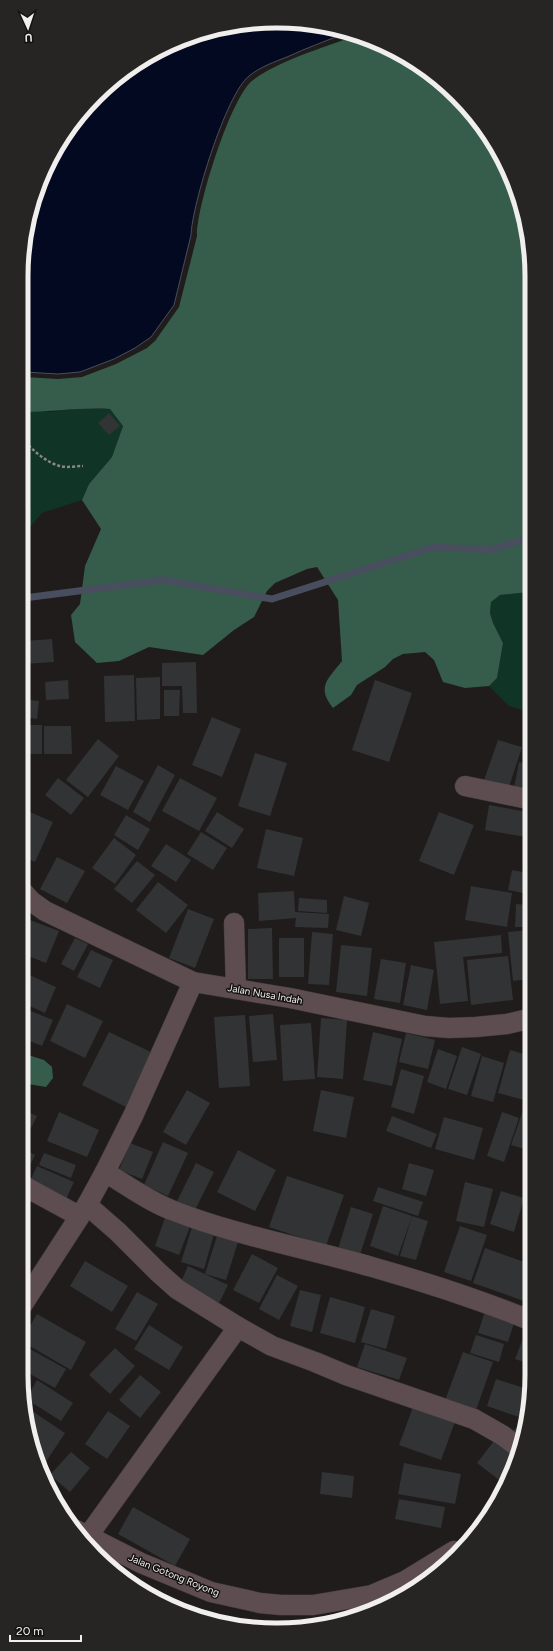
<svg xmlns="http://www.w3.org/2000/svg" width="553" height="1651" font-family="Figtree,sans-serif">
  <rect width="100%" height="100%" fill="#1f1c1b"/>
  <g fill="#103426">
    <path d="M84,408L110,409L123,426L112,457L89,484L82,500L42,513L25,533V412H48Z"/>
    <path d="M529,592V712L509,706L489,686L497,678L503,643L493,623L490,613L491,602L500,595Z"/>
  </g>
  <g fill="#365c4b">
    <path d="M354,36L404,55L468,108L506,164L530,243L529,592L500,595L491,602L490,613L493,623L503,643L497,678L489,686L465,688L443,682L434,660L425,652L403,654L393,659L385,667L357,685L351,695L333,708C316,687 328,679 342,661L338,600L317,567L307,569L275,583L267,591L254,617L234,630L203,655L149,647L119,661L97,663L75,642L71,615L80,604L85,566L101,529L82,500L89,484L112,457L123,426L110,409C81,407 54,412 25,412V377L58,379L82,377L116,364L147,348L155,341L179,307L197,236C196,208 231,96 253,80C282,59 321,49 354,36Z"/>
    <path d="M22,1053L44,1060L52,1067L53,1078L46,1087L22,1083Z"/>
  </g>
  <path fill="#020920" stroke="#494e5e" d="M227,26H327L346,33C326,41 306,48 287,57C274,62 260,67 249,76C226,94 192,205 191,235L174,305L151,337L135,348L114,359L80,372L58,374L25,372L26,226L64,134L135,64Z"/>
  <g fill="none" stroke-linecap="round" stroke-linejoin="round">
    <path stroke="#494e5e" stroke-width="7" d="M24,598L164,580L272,599L434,547L490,550L529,538"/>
  </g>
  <g fill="#323335">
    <path d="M109,413L120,426L109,435L98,423Z"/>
    <path d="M52,639L54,662L24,664V641Z"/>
    <path d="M196,662L197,713H183L182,686H162V663Z"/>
    <path d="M134,675L135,721L105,722L104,676Z"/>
    <path d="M160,677V719L137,720L136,678Z"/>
    <path d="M68,680L69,699L46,700L45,682Z"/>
    <path d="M375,680L412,693L389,762L352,750Z"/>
    <path d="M164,690H180L179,716H164Z"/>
    <path d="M24,699L39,701L37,719L24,717Z"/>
    <path d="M212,717L241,729L222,777L192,765Z"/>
    <rect x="24" y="725" width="18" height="29"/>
    <path d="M44,726H71L72,754H44Z"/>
    <path d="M526,735H529V757H525Z"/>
    <path d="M98,739L119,756L88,797L66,780Z"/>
    <path d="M498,740L522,747L508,790L483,783Z"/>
    <path d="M255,753L287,763L270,816L238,806Z"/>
    <path d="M519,762L529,764L528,796L513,793Z"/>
    <path d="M158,765L175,775L150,822L133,812Z"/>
    <path d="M116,766L144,781L128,810L100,795Z"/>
    <path d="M58,778L84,798L71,815L45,795Z"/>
    <path d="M180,778L217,798L199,831L162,811Z"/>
    <path d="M489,805L528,812L526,837L485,830Z"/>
    <path d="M23,809L53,822L35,862L23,857Z"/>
    <path d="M217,812L244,829L232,848L205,831Z"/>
    <path d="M439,812L474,825L454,875L419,861Z"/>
    <path d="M126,815L150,829L138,850L114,835Z"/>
    <path d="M266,829L303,838L294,876L257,868Z"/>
    <path d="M201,832L227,848L213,870L187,854Z"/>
    <path d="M114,838L136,855L115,884L92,868Z"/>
    <path d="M166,844L191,860L176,882L151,866Z"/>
    <path d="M57,857L85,871L67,903L40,889Z"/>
    <path d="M137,861L155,875L132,903L114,889Z"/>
    <path d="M512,870L528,873V894L508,890Z"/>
    <path d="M158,882L188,905L166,933L136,910Z"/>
    <path d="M471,886L512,893L507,927L465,920Z"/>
    <path d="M294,891L295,912L329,914L328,928L295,927L296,918L259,921L258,893Z"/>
    <path d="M344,896L369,903L361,936L336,930Z"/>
    <path d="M299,898L327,900V913L298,911Z"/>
    <path d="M516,904L528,905V927H515Z"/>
    <path d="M188,909L214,919L195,968L169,958Z"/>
    <path d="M30,920L59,931L46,963L23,954V938Z"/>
    <path d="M272,928L273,979H248V929Z"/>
    <path d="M528,930V979L513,981L508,932Z"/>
    <path d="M312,932L333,934L329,985L308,984Z"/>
    <path d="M501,935L502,953L463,957L468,1001L440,1004L434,942Z"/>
    <path d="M75,938L88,944L74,971L61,964Z"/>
    <rect x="279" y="938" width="25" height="39"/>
    <path d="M341,945L372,948L367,996L336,992Z"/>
    <path d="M91,950L113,960L100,988L77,977Z"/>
    <path d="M508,956L513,1000L471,1005L467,960Z"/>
    <path d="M381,959L406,963L400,1003L374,999Z"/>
    <path d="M411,965L434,970L427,1010L403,1005Z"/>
    <path d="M25,973L56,987L45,1013L23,1003V978Z"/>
    <path d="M67,1004L103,1021L85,1058L50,1041Z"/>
    <path d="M23,1008L53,1020L42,1046L22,1038Z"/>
    <path d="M273,1014L277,1060L253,1062L249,1016Z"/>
    <path d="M245,1015L250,1086L219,1088L214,1017Z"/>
    <path d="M321,1018L347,1020L343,1079L317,1077Z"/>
    <path d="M311,1023L315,1079L283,1081L280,1025Z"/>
    <path d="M109,1032L153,1053L126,1107L82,1085Z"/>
    <path d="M373,1032L402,1039L392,1086L363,1080Z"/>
    <path d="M406,1033L435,1040L428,1069L399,1062Z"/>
    <path d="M462,1047L481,1054L467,1095L448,1089Z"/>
    <path d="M438,1049L457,1056L446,1089L427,1082Z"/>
    <path d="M510,1050L528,1055V1101L498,1093Z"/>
    <path d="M482,1056L504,1063L493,1102L471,1096Z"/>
    <path d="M401,1069L424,1076L414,1114L391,1107Z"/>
    <path d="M187,1090L210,1103L186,1145L163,1132Z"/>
    <path d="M321,1090L354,1097L346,1138L313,1131Z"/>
    <path d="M525,1105L528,1106V1150L511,1145Z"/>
    <path d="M22,1109L37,1116L24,1142L22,1141Z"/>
    <path d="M59,1112L99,1130L87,1157L47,1141Z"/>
    <path d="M502,1112L519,1118L504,1162L487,1156Z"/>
    <path d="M392,1116L437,1134L431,1148L386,1131Z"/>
    <path d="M444,1117L483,1128L474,1160L435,1149Z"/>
    <path d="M163,1142L188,1153L168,1196L144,1185Z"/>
    <path d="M130,1143L153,1152L142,1179L119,1170Z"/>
    <path d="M22,1148L35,1155L25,1176L22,1174Z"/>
    <path d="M238,1150L276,1170L255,1211L217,1192Z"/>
    <path d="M44,1153L76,1165L71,1178L39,1165Z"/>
    <path d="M196,1163L214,1172L193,1214L175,1205Z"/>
    <path d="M409,1163L434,1170L426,1196L402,1189Z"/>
    <path d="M37,1166L74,1182L66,1199L29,1183Z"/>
    <path d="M287,1176L344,1195L326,1246L269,1227Z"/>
    <path d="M465,1182L493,1189L484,1227L456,1221Z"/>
    <path d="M378,1187L423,1202L418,1216L373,1201Z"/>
    <path d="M501,1191L524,1198L514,1232L490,1224Z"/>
    <path d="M383,1206L412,1216L398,1256L370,1246Z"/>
    <path d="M351,1207L373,1214L359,1258L337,1252Z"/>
    <path d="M166,1215L191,1224L179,1255L155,1246Z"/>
    <path d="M412,1216L428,1221L416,1260L400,1256Z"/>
    <path d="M460,1226L487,1235L471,1281L444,1272Z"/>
    <path d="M192,1227L214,1234L204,1269L181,1262Z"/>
    <path d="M217,1236L238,1242L226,1280L205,1274Z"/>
    <path d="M485,1248L527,1263V1292L524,1301L473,1283Z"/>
    <path d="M252,1254L278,1268L259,1303L233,1290Z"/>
    <path d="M85,1261L128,1286L112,1312L70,1286Z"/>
    <path d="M188,1266L228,1285L219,1303L180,1284Z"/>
    <path d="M277,1275L298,1286L279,1320L259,1309Z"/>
    <path d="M300,1290L321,1295L312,1332L290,1326Z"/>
    <path d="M137,1292L158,1304L136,1341L115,1329Z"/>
    <path d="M330,1297L365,1307L355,1343L320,1333Z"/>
    <path d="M371,1309L395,1316L386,1349L361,1342Z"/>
    <path d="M485,1311L515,1320L508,1342L478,1333Z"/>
    <path d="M37,1314L86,1342L71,1370L21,1341Z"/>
    <path d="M149,1325L183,1347L169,1370L134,1349Z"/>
    <path d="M476,1335L504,1344L499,1362L470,1353Z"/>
    <path d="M524,1336L527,1338V1363L515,1359Z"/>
    <path d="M365,1344L407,1358L399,1380L357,1367Z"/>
    <path d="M115,1348L135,1366L110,1394L89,1375Z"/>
    <path d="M30,1349L66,1369L55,1388L21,1369V1365Z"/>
    <path d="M463,1352L493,1362L475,1413L444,1403Z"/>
    <path d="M140,1375L161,1392L140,1418L119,1400Z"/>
    <path d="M496,1379L527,1389L519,1417L487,1406Z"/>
    <path d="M37,1380L73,1403L61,1421L26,1399Z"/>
    <path d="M413,1407L455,1422L441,1460L399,1445Z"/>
    <path d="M32,1411L65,1433L40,1471L29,1416Z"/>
    <path d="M108,1411L130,1426L107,1459L85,1444Z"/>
    <path d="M527,1413V1425L520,1441L511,1434Z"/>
    <path d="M494,1441L514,1457L503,1483L477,1463Z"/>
    <path d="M71,1452L90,1468L70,1492L50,1475Z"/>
    <path d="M404,1463L461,1474L455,1504L398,1494Z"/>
    <path d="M322,1472L354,1476L352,1498L320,1494Z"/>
    <path d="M399,1499L445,1507L441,1528L395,1519Z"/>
    <path d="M133,1507L190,1539L175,1566L118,1534Z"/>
    <path d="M186,1606L208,1611L207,1617L184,1610Z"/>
  </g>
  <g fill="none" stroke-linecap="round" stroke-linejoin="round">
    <defs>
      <g id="street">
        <path d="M465,786L528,799"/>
        <path d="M23,892L31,901L45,911L193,982L290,998L425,1026L449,1028L476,1027L507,1024L528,1019"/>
        <path d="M234,923L236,989"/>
        <path d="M193,982L133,1116L105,1172C128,1186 150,1202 174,1211C238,1236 306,1248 372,1267C425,1282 477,1299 527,1319"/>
        <path d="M22,1185L79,1216"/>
        <path d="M87,1205L118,1232L158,1272L177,1289L238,1327L88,1536"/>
        <path d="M21,1307L87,1205L105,1172"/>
        <path d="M238,1327L272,1346L315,1362L346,1375L474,1419L502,1435L518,1447"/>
        <path d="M76,1530L141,1563L211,1592L260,1603L281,1605H313L372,1595L405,1581L454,1551"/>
      </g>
    </defs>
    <use href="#street" stroke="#3c3a39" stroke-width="21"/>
    <path stroke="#898786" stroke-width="2.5" stroke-dasharray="3 2" stroke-linecap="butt" d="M25,442C34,451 47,463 60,466C67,468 76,466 83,466"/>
    <use href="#street" stroke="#5d4c50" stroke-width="20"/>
  </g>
  <g text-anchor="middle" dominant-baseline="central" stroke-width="3" stroke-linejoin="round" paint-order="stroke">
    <g font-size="10" fill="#f0efee" stroke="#151312">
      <text transform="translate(265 994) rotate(10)">Jalan Nusa Indah</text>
      <text transform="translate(174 1575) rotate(22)">Jalan Gotong Royong</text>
    </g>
  </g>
  <path d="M0 0H553V1651H0ZM276 28H277A248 248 0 0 1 525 276V1375A248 248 0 0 1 277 1623H276A248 248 0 0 1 28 1375V276A248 248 0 0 1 276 28Z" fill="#272524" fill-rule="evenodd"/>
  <path fill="none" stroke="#f0efee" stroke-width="5" d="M276 28H277A248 248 0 0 1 525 276V1375A248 248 0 0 1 277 1623H276A248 248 0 0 1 28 1375V276A248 248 0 0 1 276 28Z"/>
  <g transform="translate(28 28) rotate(177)" stroke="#151312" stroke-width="3" paint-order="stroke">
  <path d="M0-3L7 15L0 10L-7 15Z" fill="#f0efee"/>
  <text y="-6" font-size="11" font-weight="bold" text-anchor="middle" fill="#f0efee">U</text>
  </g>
  <path d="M10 1635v6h71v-6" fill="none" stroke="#f0efee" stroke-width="2"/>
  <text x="16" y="1635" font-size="12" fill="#f0efee" stroke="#151312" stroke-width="3" paint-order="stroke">20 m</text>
</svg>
